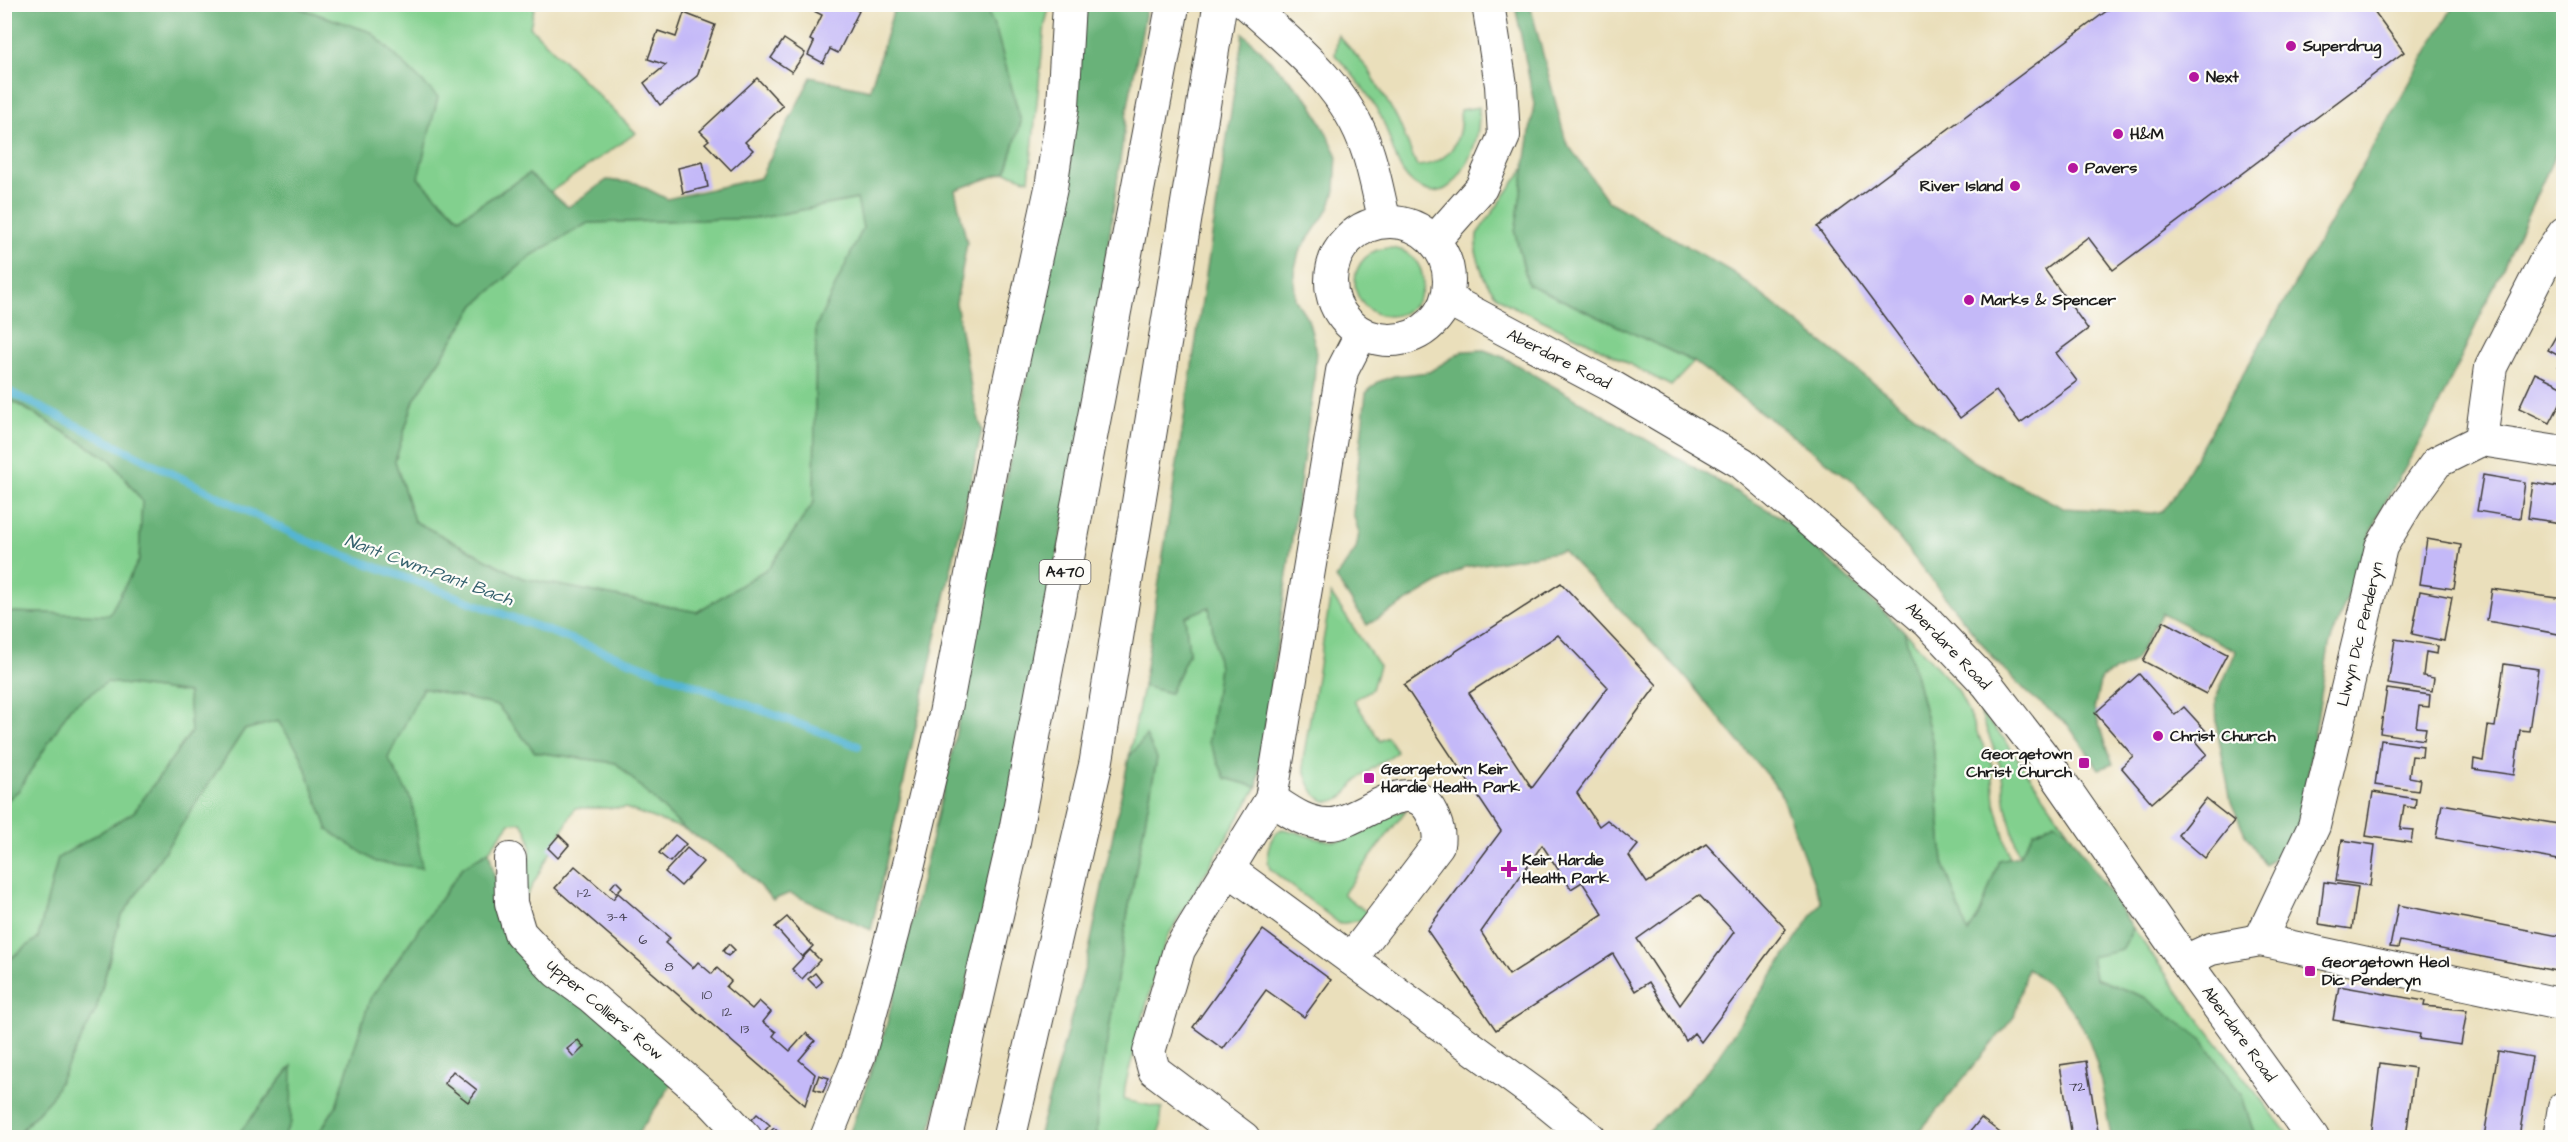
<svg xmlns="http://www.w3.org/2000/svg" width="2568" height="1142" font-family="'Architects Daughter',sans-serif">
  <rect width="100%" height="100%" fill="#fdfcf7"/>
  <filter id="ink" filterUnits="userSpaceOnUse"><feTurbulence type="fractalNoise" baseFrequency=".0167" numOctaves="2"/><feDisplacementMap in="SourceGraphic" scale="12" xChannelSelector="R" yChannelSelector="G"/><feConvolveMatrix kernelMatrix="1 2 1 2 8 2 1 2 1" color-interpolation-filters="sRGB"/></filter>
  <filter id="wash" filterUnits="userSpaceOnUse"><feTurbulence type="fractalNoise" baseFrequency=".008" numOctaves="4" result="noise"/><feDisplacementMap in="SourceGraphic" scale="24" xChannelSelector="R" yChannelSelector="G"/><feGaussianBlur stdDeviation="1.35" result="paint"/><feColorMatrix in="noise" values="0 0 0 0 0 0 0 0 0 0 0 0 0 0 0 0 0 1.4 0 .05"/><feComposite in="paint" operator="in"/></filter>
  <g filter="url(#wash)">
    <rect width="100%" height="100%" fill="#eadfbb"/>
    <g fill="#82d08e" stroke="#4f7655" stroke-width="1.5">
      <path d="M290,5H535L530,27L636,133L550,192L529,174L459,218L418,178L371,32Z"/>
      <path d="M984,5H1050L1045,24L1029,180L1006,172L1021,122L996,30Z"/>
      <path d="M1338,35L1369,70L1398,120L1417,166C1449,164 1463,141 1460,110L1479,107C1480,135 1473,157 1456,180C1449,188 1439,194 1428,191C1394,181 1395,145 1381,117C1369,94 1353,74 1335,55Z"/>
      <path d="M1525,167L1515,233L1528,284L1694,362L1671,386L1584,340L1508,304L1495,294L1484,278L1476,252L1477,234Z"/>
      <path d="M858,199L863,228L816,327L814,502L770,567L697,612L522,578L414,521L395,461L414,400L475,305L532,255L588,223L761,218Z"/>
      <circle cx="1389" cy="282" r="34"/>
      <path d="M4,396L111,460L142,501L139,560L109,615L5,612Z"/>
      <path d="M1331,594L1379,666L1372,689L1354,700L1380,741L1387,737L1397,752C1384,761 1370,769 1358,779C1352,784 1349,793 1342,797C1317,814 1304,778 1303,760Z"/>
      <path d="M1209,607L1219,667L1209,741L1225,778L1257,787L1168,936L1157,965L1125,1086L1124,1100L1162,1108L1159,1137L1097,1138L1098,1099L1127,917L1157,758L1146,736L1129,757L1143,686L1170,693L1189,652L1185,617Z"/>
      <path d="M1904,631L1958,690L1992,765L1995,803L2010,858L1999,861L1981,911L1968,934L1943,862L1933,744Z"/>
      <path d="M107,682L188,693L191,732L134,812L58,858L38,938L5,962V802L19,790L70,708Z"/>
      <path d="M422,688L498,706L535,752L616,763L684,829L625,808H575L522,904C514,873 546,855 521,822L510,823L489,851L463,867L370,999L336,1106L316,1137H283L291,1122V1067L236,1137L15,1138L51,1098L96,1010L120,919L244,730L278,721L300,753L328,830L412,801L388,758Z"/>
      <path d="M1980,712L2005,740L2068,831L2055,822L2034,832L2019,856L2006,807L2001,768Z"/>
      <path d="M1406,810L1343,894L1369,914L1361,920L1340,924L1270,869C1265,855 1268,837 1282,829C1303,832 1321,844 1343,840C1367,836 1382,813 1406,810Z"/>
      <path d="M2133,928L2180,994L2290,1137H2255L2242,1096L2144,997L2095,978L2091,956L2122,950Z"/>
    </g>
    <g fill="#69b279" stroke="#42674a" stroke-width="1.5" fill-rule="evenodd">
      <path d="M5,5H290L371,32L438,97L418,178L459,218L529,174L568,207L607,180L636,183L667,199L760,178L811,77L870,90L895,5H984L996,30L1021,122L1006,172L955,190L967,243L956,303L973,398L982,430L871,930L790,893L773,900L732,858L684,829L616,763L535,752L498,706L423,688L388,758L412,801L422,868L376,862L328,830L300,753L278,721L244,730L120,919L96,1010L51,1098L15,1137H5V963L38,938L58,858L134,812L191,732L188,693L107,682L70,708L19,790L5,802V612L109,615L139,560L142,501L111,460L5,396ZM857,199L863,228L816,327L814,502L770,567L697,612L522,578L414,521L395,461L414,400L475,305L532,255L588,223L761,218Z"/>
      <path d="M1088,5H1147L1127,111L1084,418L1006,827L929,1137L848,1138L886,1027L950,763L1070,157L1082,20Z"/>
      <path d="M1515,5H1530L1566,142L1608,201L1734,273L1973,461L2063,508L2153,513L2162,511L2169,504L2454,5H2563V138L2432,420L2379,513L2329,646L2298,836L2265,865L2245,834L2231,802L2217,729L2216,698L2236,651L2162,613L2134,662L2101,678L2094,709L2113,764L2099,769L2068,725L2029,694L1995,660L1854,482L1694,362L1528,284L1515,233L1534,104Z"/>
      <path d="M1243,33L1310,101L1337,154L1335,190L1330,207L1299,252L1294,272L1295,299L1308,319L1316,348L1314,384L1257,787L1225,778L1209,741L1219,668L1209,607L1185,617L1189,652L1170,693L1143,686Z"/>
      <path d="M1484,350L1503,357L1789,522L1904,631L1933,744L1943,862L1968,933L1981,911L1999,860L2019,856L2034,832L2055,822L2068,831L2133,928L2122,950L2091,957L2095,978L2144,997L2203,1040L2242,1096L2255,1137H2111C2097,1060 2096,1017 2027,968L2014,1017L1915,1137H1643L1710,1068L1821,902L1779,790L1681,672L1563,551L1465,567L1367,625L1336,578L1356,549L1359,533L1353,513L1366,393L1378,382L1394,376L1429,372L1463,351Z"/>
      <path d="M1146,736L1157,758L1127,917L1098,1099L1097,1137H1038L1087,960L1129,757Z"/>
      <path d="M489,851L503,916L675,1079L636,1137L316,1138L336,1106L370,999L463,867Z"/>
      <path d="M292,1066L291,1122L283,1137H236Z"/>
    </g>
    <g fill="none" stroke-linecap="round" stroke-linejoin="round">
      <path stroke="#54b5d3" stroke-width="8" d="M4,389L309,542L858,746"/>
    </g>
    <g id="blocks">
      <g fill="#c4b9f8" fill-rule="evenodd">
        <path d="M800,4H845L859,11L838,53L830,49L823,63L808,55L814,42L810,40L822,15Z"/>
        <path d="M2116,4H2369L2404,52L2113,270L2088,237L2045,270L2088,329L2056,353L2077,381L2020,423L1996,391L1960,418L1817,227Z"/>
        <path d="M684,13L715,25L697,76L660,105L644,83L666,65L648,59L658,31L676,37Z"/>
        <path d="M784,39L805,53L792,72L771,58Z"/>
        <path d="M757,78L783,106L745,142L753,150L731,170L705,143L709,140L700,131Z"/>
        <path d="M703,162L708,187L683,193L678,168Z"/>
        <path d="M2564,322V369L2558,366L2563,358L2548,350Z"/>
        <path d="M2535,373L2564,387V396L2550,423L2519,408Z"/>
        <path d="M2483,475L2525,482L2520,518L2477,511Z"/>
        <path d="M2533,483L2564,488V534L2560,533L2561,523L2528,518Z"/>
        <path d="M2427,539L2461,545L2454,589L2420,584Z"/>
        <path d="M1561,583L1657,685L1577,793L1599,826L1607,820L1638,845L1629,856L1647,883L1706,844L1786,929L1701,1042L1694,1033L1686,1041L1649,982L1635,991L1613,954L1496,1030L1427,930L1501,831L1404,685ZM1558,635L1608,687L1532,788L1469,693ZM1542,845L1571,889L1582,882L1603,914L1509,975L1481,932ZM1699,895L1734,932L1680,1005L1637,939Z"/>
        <path d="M2492,589L2564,599V635L2487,621Z"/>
        <path d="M2420,591L2452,597L2444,641L2412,634Z"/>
        <path d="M2164,621L2227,654L2206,694L2143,661Z"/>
        <path d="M2395,639L2438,646L2437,654L2426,652L2423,676L2434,678L2432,691L2388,684Z"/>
        <path d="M2504,664L2538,669L2529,731L2520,730L2514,775L2473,769L2474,759L2483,761L2488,726L2495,727Z"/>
        <path d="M2139,674L2175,715L2184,707L2206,731L2196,741L2207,754L2152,803L2121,767L2133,756L2095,713Z"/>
        <path d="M2387,689L2430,695L2429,707L2419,706L2416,727L2426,728L2424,740L2380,733Z"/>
        <path d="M2381,740L2423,746L2422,757L2412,756L2409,777L2420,779L2418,791L2375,785Z"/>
        <path d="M2373,792L2416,799L2415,808L2404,806L2400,829L2413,830L2411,843L2366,836Z"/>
        <path d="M2206,799L2234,821L2205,858L2178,835Z"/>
        <path d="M2442,804L2564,825V861L2436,838Z"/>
        <path d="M559,835L569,845L558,858L548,848Z"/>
        <path d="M675,835L686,844L670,862L659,853Z"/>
        <path d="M2342,840L2375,845L2370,886L2336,881Z"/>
        <path d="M687,848L703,862L681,886L665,872Z"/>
        <path d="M575,866L613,899L618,893L670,938L665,943L693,968L698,962L712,974L717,968L731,981L726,987L752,1009L759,1001L771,1012L763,1022L776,1032L773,1036L790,1051L806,1033L815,1041L799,1060L815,1074L805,1105L555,888Z"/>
        <path d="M616,881L622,887L616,893L611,887Z"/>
        <path d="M2324,882L2358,887L2352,929L2319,924Z"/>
        <path d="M2398,905L2564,937L2561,972L2400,941L2398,948L2390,947Z"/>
        <path d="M787,917L813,946L802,957L775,927Z"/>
        <path d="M1263,930L1331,980L1304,1017L1266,990L1223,1049L1193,1027Z"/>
        <path d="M729,944L735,950L728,956L723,951Z"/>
        <path d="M810,950L820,960L802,979L792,969Z"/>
        <path d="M815,973L822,982L816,987L808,979Z"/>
        <path d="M2339,986L2425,1001L2424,1006L2467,1010L2461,1045L2419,1039L2420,1034L2333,1020Z"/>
        <path d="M578,1040L584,1047L574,1057L567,1049Z"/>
        <path d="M2498,1051L2532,1057L2519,1137H2484Z"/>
        <path d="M2086,1061L2099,1137H2072L2060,1065Z"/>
        <path d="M2380,1063L2415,1068L2406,1137H2371Z"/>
        <path d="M453,1071L477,1090L468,1102L444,1083Z"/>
        <path d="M819,1075L829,1078L823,1092L814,1089Z"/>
        <path d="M757,1114L770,1125L761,1135L748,1124Z"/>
        <path d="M1981,1118L1994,1128L2005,1137H1966Z"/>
        <path d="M774,1128L780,1133L776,1137H765Z"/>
      </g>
    </g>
  </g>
  <g filter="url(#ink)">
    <use href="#blocks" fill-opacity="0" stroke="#3b3934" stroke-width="1.5"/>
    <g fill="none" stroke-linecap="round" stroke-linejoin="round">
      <defs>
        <g id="minor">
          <path d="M1247,4C1293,45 1348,89 1367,150C1375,173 1379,198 1385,222"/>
          <circle cx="1390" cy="281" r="59"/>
          <path d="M1434,241L1481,188L1504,136L1501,85L1488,4"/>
          <path d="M1447,299L1611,386L1742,463L1928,622L1987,684L2042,755L2185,961L2313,1138"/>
          <path d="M2481,440L2491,367L2547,258L2564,233"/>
          <path d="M1271,799C1289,811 1307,825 1330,824C1362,823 1410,769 1432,814C1437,825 1440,833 1438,845L1351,959"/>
          <path d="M510,859L511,903L520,933L557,972L590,996L712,1102L746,1138"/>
          <path d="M1228,869L1546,1102L1590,1138"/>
          <path d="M2260,940L2314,826L2381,547L2408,502L2437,462L2481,440L2564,453"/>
          <path d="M2185,961L2211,949L2260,940L2564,1005"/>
          <path d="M826,1138L859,1056L893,931L945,714L997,436L1051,188L1063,106L1069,4"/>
          <path d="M1244,1138L1154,1070L1149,1052L1179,950L1271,799L1342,371L1361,334"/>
          <path d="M2559,1138L2564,1107"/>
        </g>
        <g id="trunk">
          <path d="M945,1138L1014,839L1173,4"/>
          <path d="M1009,1138L1096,763L1220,4"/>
        </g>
      </defs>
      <use href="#minor" stroke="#3b3934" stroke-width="34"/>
      <use href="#trunk" stroke="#3b3934" stroke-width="35"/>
      <use href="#minor" stroke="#fff" stroke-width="32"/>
      <use href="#trunk" stroke="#fff" stroke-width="33"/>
    </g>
  </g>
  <g fill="#b5179e" stroke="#fdfcf7" stroke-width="2">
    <circle cx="2291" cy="46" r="6"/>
    <circle cx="2194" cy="77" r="6"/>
    <circle cx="2118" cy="134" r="6"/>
    <circle cx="2073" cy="168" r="6"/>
    <circle cx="2015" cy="186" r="6"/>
    <circle cx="1969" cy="300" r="6"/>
    <circle cx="2158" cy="736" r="6"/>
    <rect x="2078" y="757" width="12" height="12" rx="3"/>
    <rect x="1363" y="772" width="12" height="12" rx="3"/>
    <path d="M1506 860h6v6h6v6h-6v6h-6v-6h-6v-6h6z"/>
    <rect x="2304" y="965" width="12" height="12" rx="3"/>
  </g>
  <g text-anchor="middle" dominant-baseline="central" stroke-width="4.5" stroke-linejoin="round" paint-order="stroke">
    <g font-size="14" fill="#464353">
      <text x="584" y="893">1-2</text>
      <text x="617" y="917">3-4</text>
      <text x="643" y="940">6</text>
      <text x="669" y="967">8</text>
      <text x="707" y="995">10</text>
      <text x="727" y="1012">12</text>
      <text x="745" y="1029">13</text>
      <text x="2077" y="1087">72</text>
    </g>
    <rect fill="#fdfcf7" stroke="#605f5e" stroke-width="1.5" x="1039.5" y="560" width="51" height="24" rx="4.5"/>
    <g font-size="15" font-weight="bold" fill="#1c1c1c">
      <text x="1065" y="572">A470</text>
    </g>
    <g font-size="16" font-weight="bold" fill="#1c1c1c" stroke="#fdfcf7" text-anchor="start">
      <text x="2303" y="46">Superdrug</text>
      <text x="2206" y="77">Next</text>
      <text x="2130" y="134">H&amp;M</text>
      <text x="2085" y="168">Pavers</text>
      <text x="2003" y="186" text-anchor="end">River Island</text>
      <text x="1981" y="300">Marks &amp; Spencer</text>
      <text x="2170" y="736">Christ Church</text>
      <text x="2072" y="754" text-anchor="end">Georgetown<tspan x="2072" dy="18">Christ Church</tspan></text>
      <text x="1381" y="769">Georgetown Keir<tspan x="1381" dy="18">Hardie Health Park</tspan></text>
      <text x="1522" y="860">Keir Hardie<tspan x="1522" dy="18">Health Park</tspan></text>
      <text x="2322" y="962">Georgetown Heol<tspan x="2322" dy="18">Dic Penderyn</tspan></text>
    </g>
    <g font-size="16" fill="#1c1c1c" stroke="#fdfcf7">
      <text transform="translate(1559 359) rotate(27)">Aberdare Road</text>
      <text transform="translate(2360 634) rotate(-76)">Llwyn Dic Penderyn</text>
      <text transform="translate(1948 646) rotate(46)">Aberdare Road</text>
      <text transform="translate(605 1010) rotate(40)">Upper Colliers' Row</text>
      <text transform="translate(2239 1034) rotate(54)">Aberdare Road</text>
    </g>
    <g font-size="18" font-style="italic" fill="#35616e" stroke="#fdfcf7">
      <text transform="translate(429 570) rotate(20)">Nant Cwm-Pant Bach</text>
    </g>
  </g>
  <rect width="2568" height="1142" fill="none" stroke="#fdfcf7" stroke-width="24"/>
</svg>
